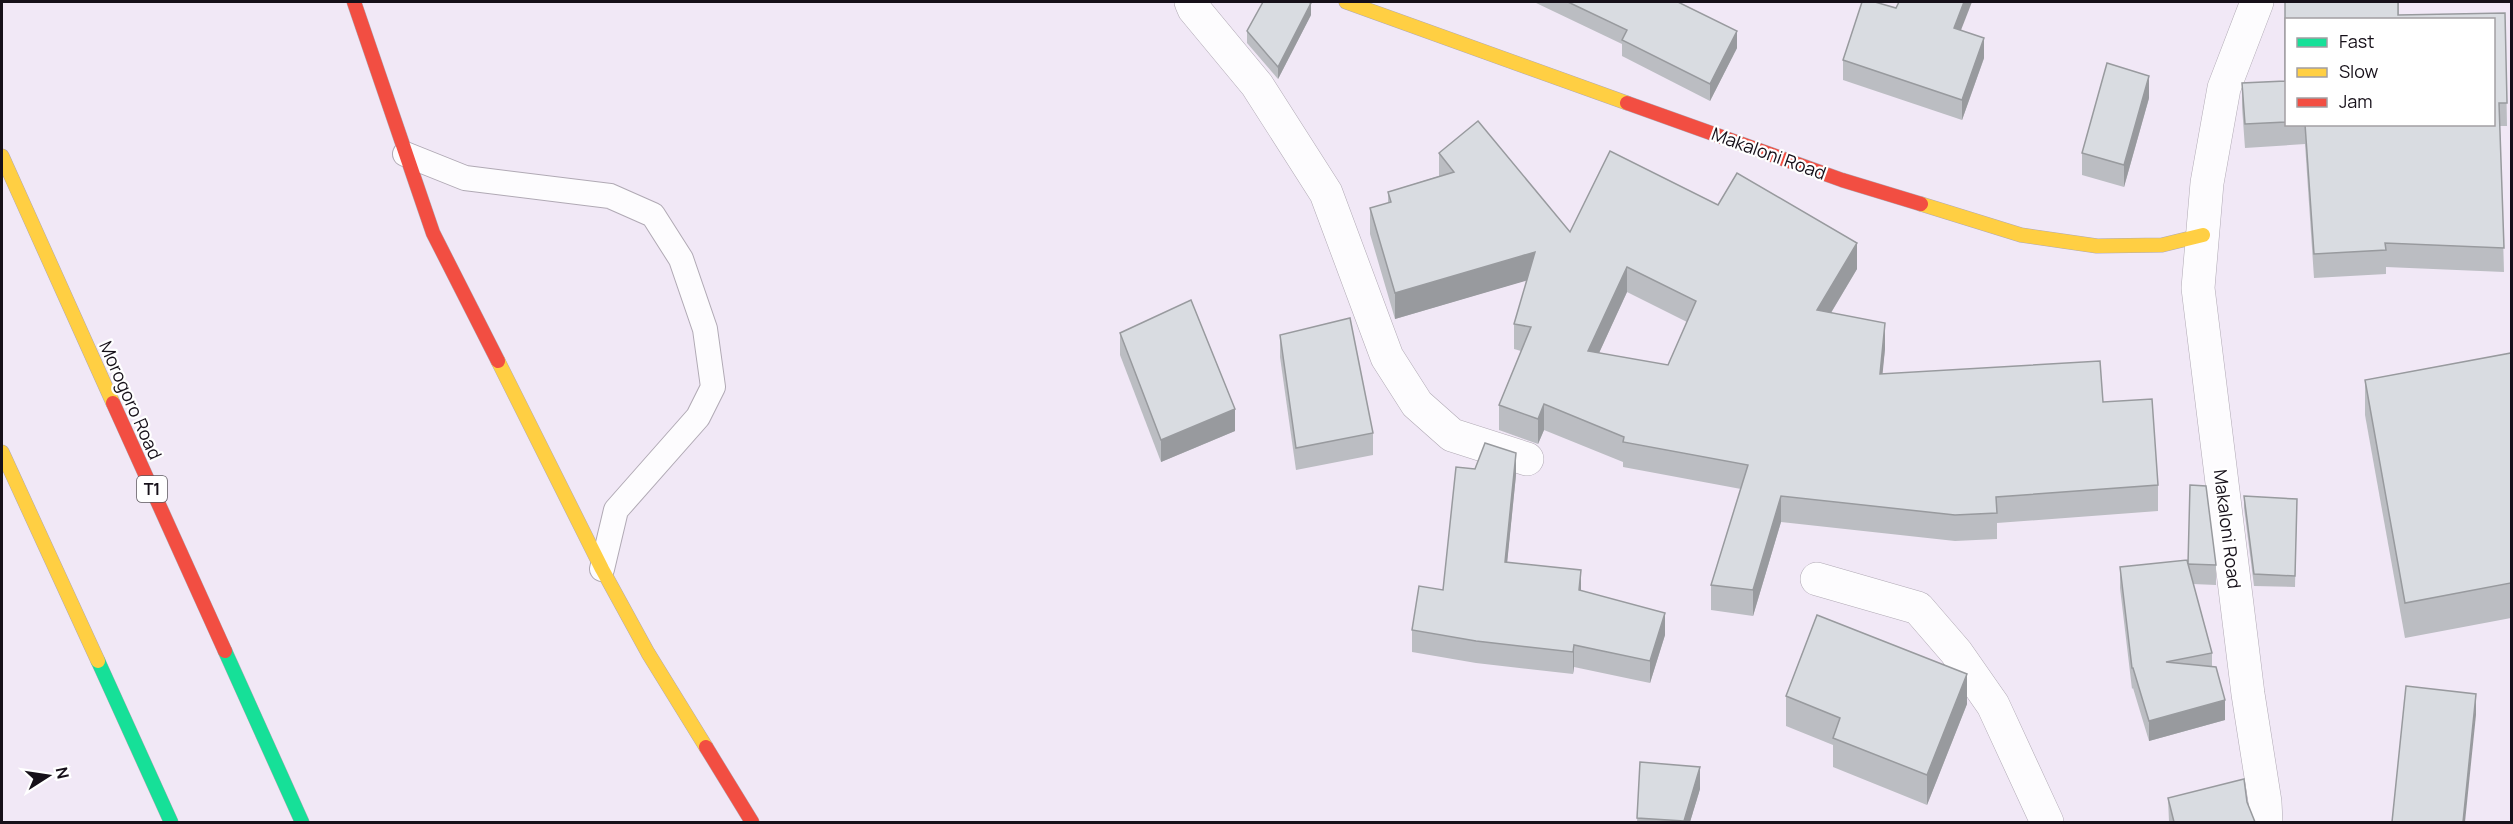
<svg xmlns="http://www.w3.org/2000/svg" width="2513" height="824" font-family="Manrope,sans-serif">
  <rect width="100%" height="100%" fill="#f1e8f6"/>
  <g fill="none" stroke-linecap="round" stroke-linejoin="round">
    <defs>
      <path id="lane" d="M405,154L465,178L610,196L653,215L681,259L705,329L713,387L698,417L616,510L602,569"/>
      <g id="street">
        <path d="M1191,2L1194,9L1257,85L1326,193L1387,357L1417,404L1452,435L1527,459"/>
        <path d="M2257,2L2224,88L2207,183L2198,288L2248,694L2265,802L2266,822"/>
        <path d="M1817,579L1918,608L1956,652L1993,705L2047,822"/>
      </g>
      <g id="fast">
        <path d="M225,651L302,822"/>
        <path d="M98,661L171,822"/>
      </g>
      <g id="slow">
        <path d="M1346,2L1627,103"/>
        <path d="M2,156L113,403"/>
        <path d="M1921,204L2021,235L2097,246L2162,245L2203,235"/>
        <path d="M498,361L602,569L648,653L706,747"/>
        <path d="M2,452L98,661"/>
      </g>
      <g id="jam">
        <path d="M354,2L433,233L498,361"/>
        <path d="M1627,103L1842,180L1921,204"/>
        <path d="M113,403L225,651"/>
        <path d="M706,747L752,822"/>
      </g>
    </defs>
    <use href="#lane" stroke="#b0a9b4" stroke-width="26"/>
    <use href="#street" stroke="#b0a9b4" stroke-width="34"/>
    <use href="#fast" stroke="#b0a9b4" stroke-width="15"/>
    <use href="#slow" stroke="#b0a9b4" stroke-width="15"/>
    <use href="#jam" stroke="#b0a9b4" stroke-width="15"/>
    <use href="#lane" stroke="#fdfcfe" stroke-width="24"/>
    <use href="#street" stroke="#fdfcfe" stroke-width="33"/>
    <use href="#fast" stroke="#16e098" stroke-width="14"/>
    <use href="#slow" stroke="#ffcf43" stroke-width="14"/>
    <use href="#jam" stroke="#f24e42" stroke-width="14"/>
  </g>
  <g fill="#bbbdc2" fill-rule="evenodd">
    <path d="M1534,2H1678L1737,48L1710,101L1622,56V44Z"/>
    <path d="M2285,2H2399V15L2505,13L2507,126H2500L2504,272L2386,267V274L2314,278L2305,144L2245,148L2242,107V83L2285,81ZM2286,20H2493V124H2286Z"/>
    <path d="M1311,15L1278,79L1247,43V31Z"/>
    <path d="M1961,30L1984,58L1962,120L1843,80V60Z"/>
    <path d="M2149,98L2124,187L2082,175V153Z"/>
    <path d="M1439,153L1570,232L1718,205L1857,269L1831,313L1885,349L1882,374L2103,402L2158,485V511L1997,523V539L1955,541L1781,522L1753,616L1711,610V585L1741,489L1623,467V462L1544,430L1538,444L1499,430V405L1521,351L1514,349V324L1527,280L1395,319L1370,234V208L1388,203V192L1439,176ZM1627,292L1687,322L1668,365L1599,353Z"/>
    <path d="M1120,333L1235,431L1161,462L1120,355Z"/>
    <path d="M1280,335L1373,433V455L1296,470L1280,357Z"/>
    <path d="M2511,353V618L2405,638L2365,415V380Z"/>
    <path d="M1516,475L1507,562L1581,591L1665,635L1650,683L1574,667L1573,674L1476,663L1412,652V630L1443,590Z"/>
    <path d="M2244,496L2297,499L2295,587L2254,586L2244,508Z"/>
    <path d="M2188,564L2216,565V585L2193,584L2212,653V667L2225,720L2149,741L2133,688L2132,689L2120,588V567Z"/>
    <path d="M1786,696L1967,704L1927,805L1833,767V745L1786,726Z"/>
    <path d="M1640,762L1700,789L1690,822H1637Z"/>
    <path d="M2168,798L2247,802L2255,822H2262H2169Z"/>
  </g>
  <g fill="#989a9e">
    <path d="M1964,2H1972L1954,48V28Z"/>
    <path d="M1311,3V15L1278,79V67Z"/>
    <path d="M1737,31V48L1710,101V84Z"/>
    <path d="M1984,38V58L1962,120V100Z"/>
    <path d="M2149,76V98L2124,187V165Z"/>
    <path d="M1857,243V269L1817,336V310Z"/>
    <path d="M1535,252V278L1395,319V293Z"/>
    <path d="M1627,267V292L1588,377V351Z"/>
    <path d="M1885,323V349L1880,400V374Z"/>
    <path d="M1544,404V430L1538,444V419Z"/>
    <path d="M1235,409V431L1161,462V440Z"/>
    <path d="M1516,453V475L1505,584V562Z"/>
    <path d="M1781,496V522L1753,616V590Z"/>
    <path d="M1581,570V592L1579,590Z"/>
    <path d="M1665,613V635L1650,683V661Z"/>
    <path d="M1574,645V667L1573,674V652Z"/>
    <path d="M1967,674V704L1927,805V775Z"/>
    <path d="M2476,694V715L2465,822H2463Z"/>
    <path d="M2225,700V720L2149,741V721Z"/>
    <path d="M1700,767V789L1690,822H1684Z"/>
  </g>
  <g fill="#d9dce1" stroke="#989a9e" stroke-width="1.5" fill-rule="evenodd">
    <path d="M1263,2H1308L1311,3L1278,67L1247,31Z"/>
    <path d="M1568,2H1678L1737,31L1710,84L1622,40L1627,30Z"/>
    <path d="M1862,2H1875L1896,8L1899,2H1964L1954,28L1984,38L1962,100L1843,60Z"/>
    <path d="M2285,2H2398V15L2505,13L2507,103H2499L2504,248L2385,243L2386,250L2314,254L2305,124H2493V20H2286V122L2245,124L2242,83L2285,81Z"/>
    <path d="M2107,63L2149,76L2124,165L2082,153Z"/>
    <path d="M1478,121L1570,232L1610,151L1718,205L1737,173L1857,243L1817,310L1885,323L1880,374L2100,361L2103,402L2152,399L2158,485L1996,497L1997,513L1955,515L1781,496L1753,590L1711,585L1748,465L1623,442L1624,437L1544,404L1538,419L1499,405L1531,327L1514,324L1535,252L1395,293L1370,208L1391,202L1388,192L1454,172L1439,153ZM1627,267L1696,301L1668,365L1588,351Z"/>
    <path d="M1191,300L1235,409L1161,440L1120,333Z"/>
    <path d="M1350,318L1373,433L1296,448L1280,335Z"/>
    <path d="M2511,353V583L2405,603L2365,380Z"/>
    <path d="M1485,443L1516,453L1505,562L1581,570L1579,590L1665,613L1650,661L1574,645L1573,652L1476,641L1412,630L1419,586L1443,590L1456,467L1475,469Z"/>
    <path d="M2190,485L2206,486L2216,565L2188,564L2212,653L2166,662L2216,667L2225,700L2149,721L2133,668H2132L2120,567L2187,560L2188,564Z"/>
    <path d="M2244,496L2297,499L2295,576L2254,574Z"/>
    <path d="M1817,615L1967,674L1927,775L1833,738L1840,718L1786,696Z"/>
    <path d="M2406,686L2476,694L2463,822H2392Z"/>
    <path d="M1640,762L1700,767L1684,821L1637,818Z"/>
    <path d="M2244,779L2247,802L2255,822H2262H2174L2168,798Z"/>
  </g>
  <g text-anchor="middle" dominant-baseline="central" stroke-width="4.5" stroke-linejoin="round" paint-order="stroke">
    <rect fill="#fff" stroke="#5c585e" stroke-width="1.5" x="137" y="476" width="30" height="26" rx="4.5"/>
    <g font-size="16" font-weight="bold" fill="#161019">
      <text x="152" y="489">T1</text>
    </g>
    <g font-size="18" fill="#161019" stroke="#fff">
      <text transform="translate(1769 153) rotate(20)">Makaloni Road</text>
      <text transform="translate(131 400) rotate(66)">Morogoro Road</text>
      <text transform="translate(2228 529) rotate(83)">Makaloni Road</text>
    </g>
  </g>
  <rect width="2513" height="824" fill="none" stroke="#161019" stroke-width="6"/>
  <rect x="2285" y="18" width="210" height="108" fill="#ffffff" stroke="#a29fa3" stroke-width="1.5"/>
  <rect x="2297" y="38" width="30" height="9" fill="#16e098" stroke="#a29fa3" stroke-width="1.5"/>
  <text x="2339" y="48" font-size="18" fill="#161019">Fast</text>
  <rect x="2297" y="68" width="30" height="9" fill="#ffcf43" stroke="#a29fa3" stroke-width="1.5"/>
  <text x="2339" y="78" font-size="18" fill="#161019">Slow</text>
  <rect x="2297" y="98" width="30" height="9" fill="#f24e42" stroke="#a29fa3" stroke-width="1.5"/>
  <text x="2339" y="108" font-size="18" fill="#161019">Jam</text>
  <g transform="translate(48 776) rotate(78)" stroke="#ffffff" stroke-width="4.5" paint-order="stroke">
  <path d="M0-4.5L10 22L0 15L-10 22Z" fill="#161019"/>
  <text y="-9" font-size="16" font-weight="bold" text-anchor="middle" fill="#161019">N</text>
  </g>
</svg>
